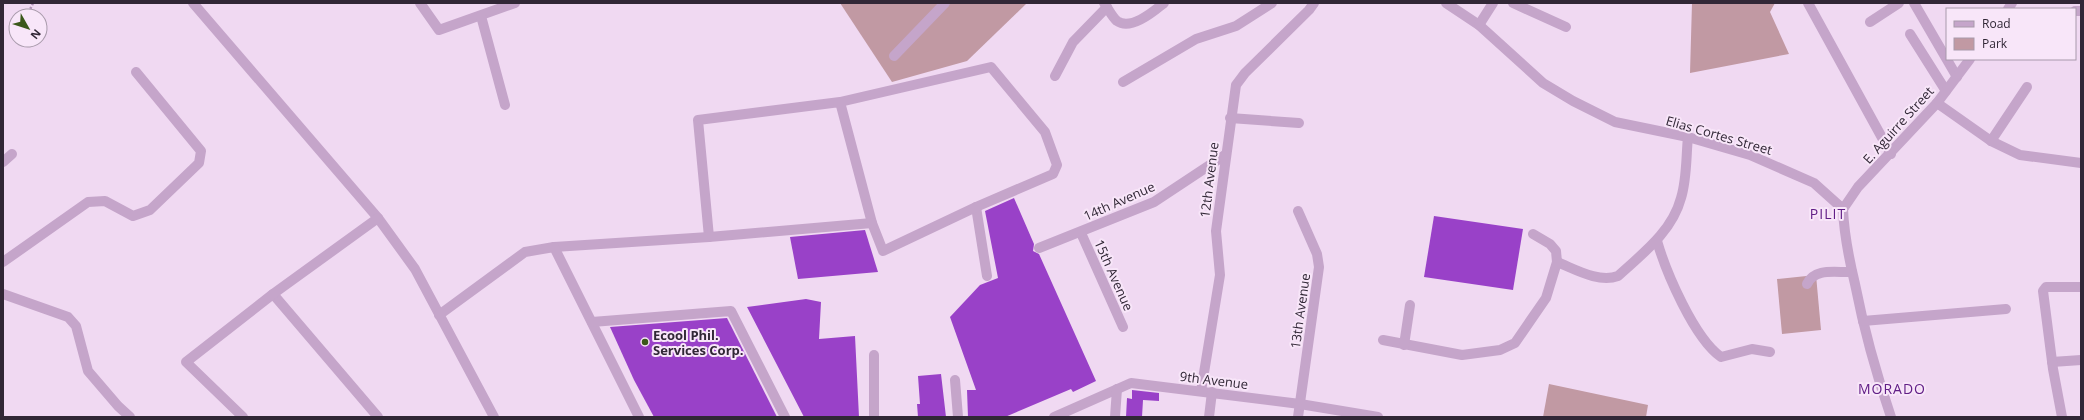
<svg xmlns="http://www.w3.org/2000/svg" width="2084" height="420" font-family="'Open Sans',sans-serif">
  <rect width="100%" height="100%" fill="#f0d9f2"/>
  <g fill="#c199a3">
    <path d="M840,3H1027L967,61L892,82Z"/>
    <path d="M1692,3H1775L1770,12L1789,54L1690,73Z"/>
    <path d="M1816,275L1821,330L1782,334L1777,279Z"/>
    <path d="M1549,384L1648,405L1646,417H1543Z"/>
  </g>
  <g fill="#9941c8">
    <path d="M1014,198L1034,244L1033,251L1039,254L1096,381L1073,392L1071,389L1005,417H968L967,390H976L950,317L980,285L998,278L985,211Z"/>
    <path d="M1434,216L1523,229L1513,290L1424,277Z"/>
    <path d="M865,230L878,272L798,279L790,237Z"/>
    <path d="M806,299L821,302L819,339L855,336L859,417H804L747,307Z"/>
    <path d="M727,318L777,417H654L634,380L610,327Z"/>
    <path d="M941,374L946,417H918L917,404H920L918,376Z"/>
    <path d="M1132,390L1159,393V401L1143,400L1142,417H1126L1127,398L1132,399Z"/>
  </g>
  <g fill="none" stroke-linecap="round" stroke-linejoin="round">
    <path stroke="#b08fb6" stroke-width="2.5" stroke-dasharray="2 2" stroke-linecap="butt" d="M27,16L33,3"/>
    <g stroke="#c5a5ca" stroke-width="10">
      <path d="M193,3L378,218L415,269L494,417"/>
      <path d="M420,3L439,30L515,3"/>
      <path d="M1104,3C1108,8 1112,17 1117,21C1131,31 1154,11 1164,3"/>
      <path d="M1446,3L1479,25L1543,83L1573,101L1615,122L1688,137L1750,155L1814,183L1843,209C1844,234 1849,259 1855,284C1864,330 1876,373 1891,417"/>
      <path d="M1513,3L1566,27"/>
      <path d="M1808,3L1891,154"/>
      <path d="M1914,3L1957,77"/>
      <path d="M2008,9L2012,3"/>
      <path d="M2075,11H2081"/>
      <path d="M481,16L505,105"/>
      <path d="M1870,22L1899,3"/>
      <path d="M1479,25L1493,3"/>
      <path d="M1910,34L1946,91"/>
      <path d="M894,56L945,3"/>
      <path d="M1055,76L1073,42L1107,7"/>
      <path d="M1123,82L1196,39L1236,26L1272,3"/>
      <path d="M1937,103L1991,141L2020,155L2081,163"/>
      <path d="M1230,118L1299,123"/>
      <path d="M1991,141L2027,87"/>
      <path d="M3,162L12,154"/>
      <path d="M976,207L987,276"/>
      <path d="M1843,209L1858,187L1937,103L1970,59"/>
      <path d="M1298,211L1317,254L1319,267L1298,417"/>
      <path d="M1081,233L1123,327"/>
      <path d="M709,237L698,120L840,102L991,67L1045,132L1057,165L1053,174L976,207L883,251L872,223L840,102"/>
      <path d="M1657,241C1666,272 1694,338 1721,357L1752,349L1770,352"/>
      <path d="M554,247L709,237L872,223"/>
      <path d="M1039,248L1154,202L1225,155"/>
      <path d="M3,262L88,202L105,201L133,216L150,210L199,163L201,151L136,72"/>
      <path d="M1557,262C1575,269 1598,283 1618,276C1642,254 1672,232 1681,198C1687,179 1686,156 1688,137"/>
      <path d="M1807,284C1815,267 1837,273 1852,272"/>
      <path d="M3,294L68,317L76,326L88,371L118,406L130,417"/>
      <path d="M273,294L378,417"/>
      <path d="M439,315L525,252L554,247L639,417"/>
      <path d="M1863,321L2006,309"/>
      <path d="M592,322L731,311L785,417"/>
      <path d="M1383,340L1462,355L1500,350L1515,343L1546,298L1557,262L1556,251L1550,244L1533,234"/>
      <path d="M1404,345L1410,305"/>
      <path d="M2052,362L2081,360"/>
      <path d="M955,380L958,417"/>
      <path d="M1201,391L1220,275L1216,231L1236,85L1245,73L1309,10L1314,3"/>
      <path d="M243,417L186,362L273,294L378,218"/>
      <path d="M874,417V355"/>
      <path d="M1054,417L1131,383L1300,404L1378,417"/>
      <path d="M1115,417L1117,389"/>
      <path d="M1209,417L1212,392"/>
      <path d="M2062,417L2053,369L2043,291L2046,287H2081"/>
    </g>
  </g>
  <circle fill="#3b581b" stroke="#f8e6f9" stroke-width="1.5" cx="645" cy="342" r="4"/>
  <g text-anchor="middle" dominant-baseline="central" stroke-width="4" stroke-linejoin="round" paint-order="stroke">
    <g font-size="13" fill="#312736" stroke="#f8e6f9">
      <text transform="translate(1898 125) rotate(-48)">E. Aguirre Street</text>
      <text transform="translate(1719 135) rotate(16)">Elias Cortes Street</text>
      <text transform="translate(1209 180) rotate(-83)">12th Avenue</text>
      <text transform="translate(1119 201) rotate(-24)">14th Avenue</text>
      <text transform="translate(1114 275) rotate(66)">15th Avenue</text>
      <text transform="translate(1300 311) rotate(-82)">13th Avenue</text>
      <text transform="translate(1214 380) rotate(7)">9th Avenue</text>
    </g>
    <g font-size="13" font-weight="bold" fill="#312736" stroke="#f8e6f9" text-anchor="start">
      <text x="653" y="335">Ecool Phil.<tspan x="653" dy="15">Services Corp.</tspan></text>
    </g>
    <g font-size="14" letter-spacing="1" fill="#611e86" stroke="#f8e6f9">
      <text x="1828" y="213">PILIT</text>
      <text x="1892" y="388">MORADO</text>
    </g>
  </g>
  <rect width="2084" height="420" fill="none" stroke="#312736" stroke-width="8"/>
  <rect x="1946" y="8" width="130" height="52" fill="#f8e6f9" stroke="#a89aab"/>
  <rect x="1954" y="21" width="20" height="6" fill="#c5a5ca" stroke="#a89aab"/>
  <text x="1982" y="28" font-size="12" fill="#312736">Road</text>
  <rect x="1954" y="38" width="20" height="12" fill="#c199a3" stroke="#a89aab"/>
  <text x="1982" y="48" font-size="12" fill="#312736">Park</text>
  <g transform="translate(28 28) rotate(129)"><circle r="19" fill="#f8e6f9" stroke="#a89aab"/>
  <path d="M0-3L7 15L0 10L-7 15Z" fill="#3b581b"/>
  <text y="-6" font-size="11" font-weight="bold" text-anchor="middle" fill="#312736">N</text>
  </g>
</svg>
